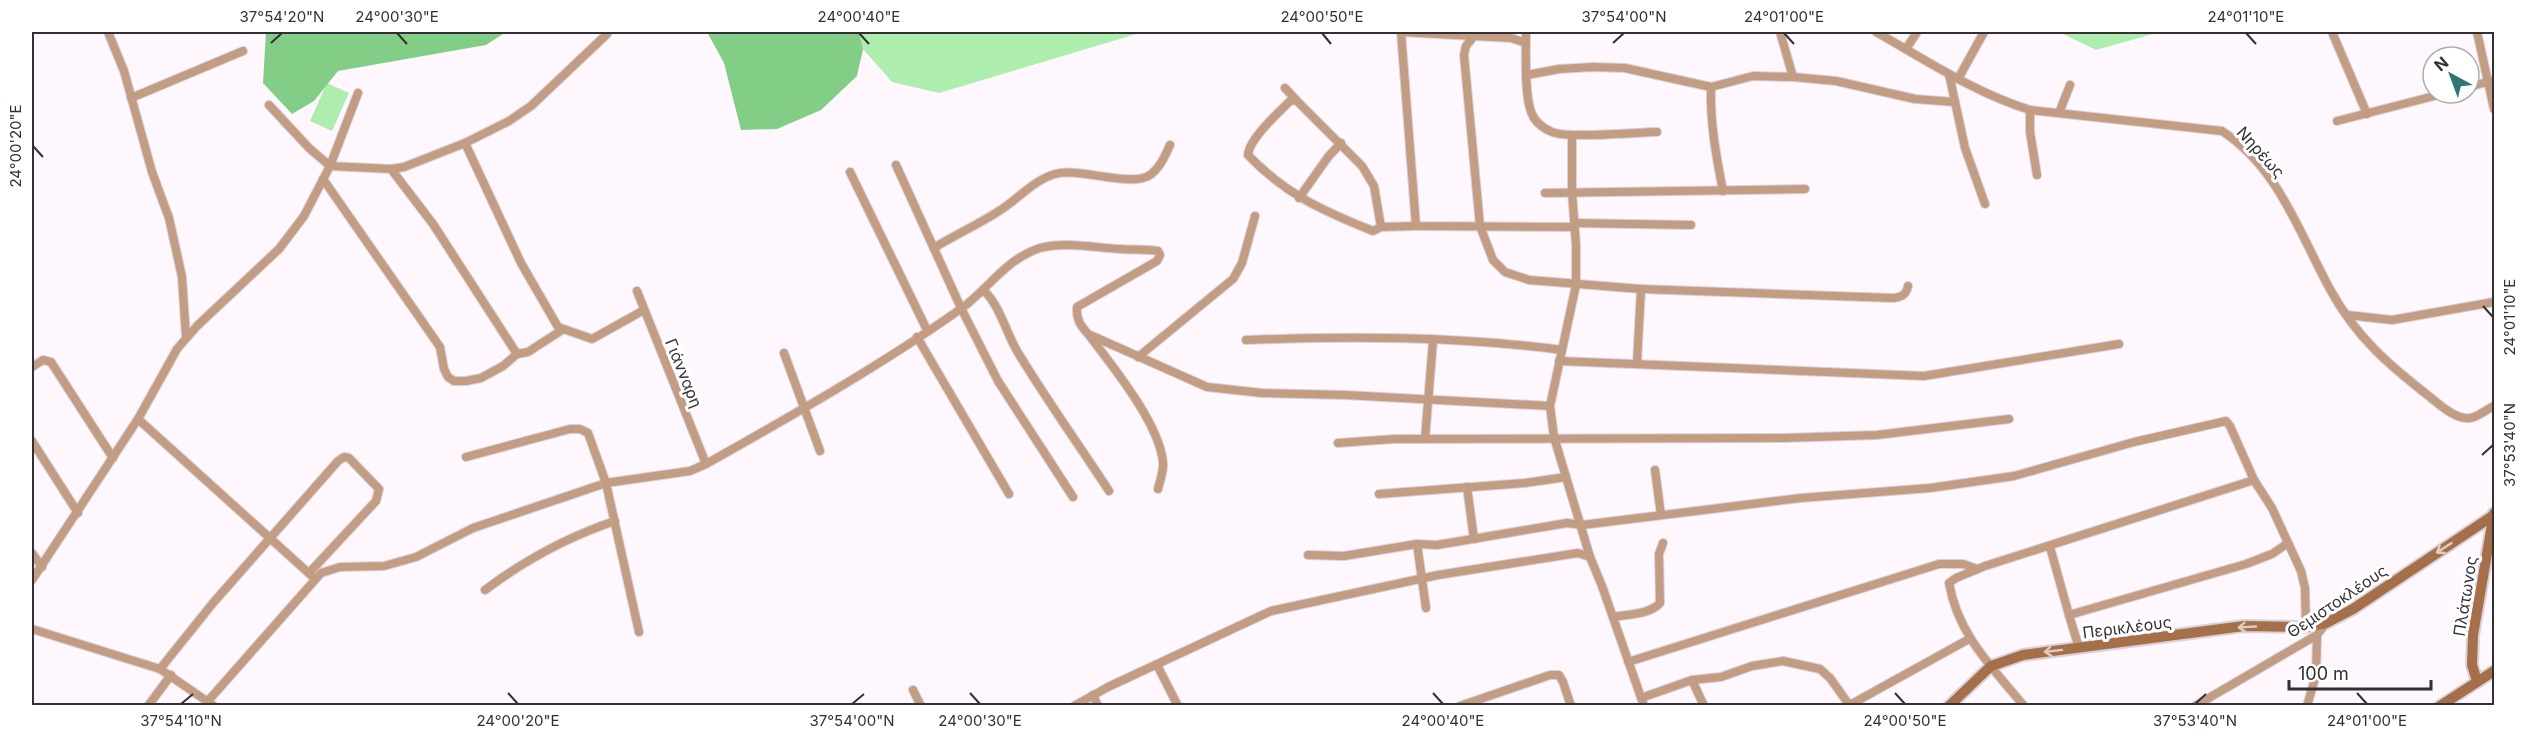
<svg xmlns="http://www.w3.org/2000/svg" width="2526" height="737" font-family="Inter,sans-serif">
  <rect width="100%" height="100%" fill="#fef7fd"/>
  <g fill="#adeeae">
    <path d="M859,32H1143L939,93L892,82L863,49Z"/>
    <path d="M2059,32H2160L2096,50Z"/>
    <path d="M327,83L349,93L332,131L310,121Z"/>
  </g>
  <g fill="#83ce86">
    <path d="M266,32H506L486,45L338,71L314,101L292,114L263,83Z"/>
    <path d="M707,32H859L863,49L857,76L821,110L777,129L741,130L724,63Z"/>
  </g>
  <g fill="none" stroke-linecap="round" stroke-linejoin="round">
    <defs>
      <g id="street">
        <path d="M108,32L124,71L152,172L169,218L182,277L186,337"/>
        <path d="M1526,32C1526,50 1524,98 1532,114C1535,122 1544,129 1552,132C1567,139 1637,132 1657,132"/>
        <path d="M1876,32C1926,60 1975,93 2030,110L2222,131C2279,168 2300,235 2331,291C2357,338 2389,365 2430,397C2440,405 2456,420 2470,418C2478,417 2487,409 2494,406"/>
        <path d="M2332,32L2367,114"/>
        <path d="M2477,32L2494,109"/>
        <path d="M1474,36L1466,46L1464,55L1480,226L1493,260L1505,272L1529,280L1641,289"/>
        <path d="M1526,43L1511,38L1401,32L1416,226L1575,227"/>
        <path d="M1906,49L1917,32"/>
        <path d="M1949,74L1965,148L1985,204"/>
        <path d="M1527,75L1559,69L1593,67L1625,68L1711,87L1753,76L1793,77L1780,32"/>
        <path d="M1793,77L1836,81L1915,99L1955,102"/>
        <path d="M1958,79L1984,32"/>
        <path d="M1711,87C1710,123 1716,155 1723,191"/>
        <path d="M2469,87L2494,80"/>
        <path d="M1285,88L1296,100"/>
        <path d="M131,98L243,51"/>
        <path d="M269,105L309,148L330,166L391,169L404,167L465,143L509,121L531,106L607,34"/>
        <path d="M2030,110V132L2037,175"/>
        <path d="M2059,113L2070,85"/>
        <path d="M2337,121L2446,93"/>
        <path d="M1572,135V192L1576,245V285L1550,406L1554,437L1590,557L1602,586L1644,706"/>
        <path d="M465,143L521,263L558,327L592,339L644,310"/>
        <path d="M896,165L961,308L998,381L1073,497"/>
        <path d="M391,169L433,224L517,354"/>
        <path d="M850,172L927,330"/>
        <path d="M323,179L440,347L444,369L448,377L454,381H466L481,378L503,366L517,354L528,352L562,330"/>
        <path d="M1545,193L1805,189"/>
        <path d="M1299,198L1328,157L1341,143"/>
        <path d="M1574,223L1691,225"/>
        <path d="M1381,227L1373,231C1323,211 1285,194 1248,155C1249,139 1278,113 1290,101L1296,100L1362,166L1374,186L1381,227L1416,226"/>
        <path d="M934,248C956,234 980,224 1002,209C1019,198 1034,180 1055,174C1078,167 1132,188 1150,175C1160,168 1165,156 1170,145"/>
        <path d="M637,291L706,464"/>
        <path d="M984,291C999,304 1006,332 1017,351C1046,399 1079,445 1109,491"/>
        <path d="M2347,315L2392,320L2494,302"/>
        <path d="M1089,335C1113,367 1159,423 1163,462C1164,470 1160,481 1158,489"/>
        <path d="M917,337L1009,494"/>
        <path d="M1246,340C1351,336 1457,336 1562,350"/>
        <path d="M784,353L820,451"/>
        <path d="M1138,357L1233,279L1242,263L1255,216"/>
        <path d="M1559,361L1924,376L2119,344"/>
        <path d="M1637,363L1641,289L1893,298C1902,297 1906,295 1908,286"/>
        <path d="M32,367L43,360L51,362L113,458"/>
        <path d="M138,419L313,577"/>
        <path d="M1425,439L1433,341"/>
        <path d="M32,441L78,513"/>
        <path d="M1338,443L1394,439L1784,438L1877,435L2009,419"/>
        <path d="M466,457L570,429H580L588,433L606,483L639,632"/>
        <path d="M1655,470L1661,515"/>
        <path d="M1467,487L1474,539"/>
        <path d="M1379,494L1525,483L1566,477"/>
        <path d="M1417,544L1437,545L1567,523L1582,525L1801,498L1930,488L2014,476L2134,442L2226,421L2230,426L2254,480L2272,508L2301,571L2305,588L2306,627"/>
        <path d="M2050,547L2069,615"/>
        <path d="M32,553L42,567"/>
        <path d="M1308,555L1344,556L1417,544L1426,608"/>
        <path d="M32,580L138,419L177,349L197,326L279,249L304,216L330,166L358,93"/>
        <path d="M485,590C525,560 567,537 615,521"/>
        <path d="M1613,617C1628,614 1649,615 1660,603L1659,554L1663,543"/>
        <path d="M32,629L160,669L214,706"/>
        <path d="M2079,648L2069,615L2246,564L2272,554L2288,543"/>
        <path d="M1628,662L1939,564H1963L1977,569"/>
        <path d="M1157,665L1178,706"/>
        <path d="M160,669L213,603L338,461L344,457L349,458L379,489L376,501L309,573"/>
        <path d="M1692,680L1704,706"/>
        <path d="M913,690L921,706"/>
        <path d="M1093,695L1098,706"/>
        <path d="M1641,698L1692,680L1721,677L1752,666L1783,661L1820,669L1830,678L1850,706"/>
        <path d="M208,701L321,573L340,567L384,566L416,557L473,528L606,483L690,471L706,464C793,415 880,366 962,308C989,288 1006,259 1040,248C1065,241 1096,248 1121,249C1133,250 1146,249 1158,251L1160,255L1157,261L1077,307C1076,319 1080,325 1088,334L1207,387L1262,393L1345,395L1550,406"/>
        <path d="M148,706L171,675"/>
        <path d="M1074,706L1108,687L1271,611L1438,575L1578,553L1590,557"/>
        <path d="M1460,706L1550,675H1559L1563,682L1571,706"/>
        <path d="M1848,706L1969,639"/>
        <path d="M2024,706C1992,667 1958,635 1949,583L1956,578L1985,566L2254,480"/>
        <path d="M2195,706L2317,635L2326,623"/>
        <path d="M2307,706L2316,675L2317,635"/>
      </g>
      <g id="secondary">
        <path d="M2477,681L2472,665L2473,635L2494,513"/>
        <path d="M1949,706L1991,666L2023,655L2244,626L2306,627L2326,623L2353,609L2494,515"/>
        <path d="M2440,706L2494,671"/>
      </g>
    </defs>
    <use href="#street" stroke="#d9d3d9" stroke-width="10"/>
    <use href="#secondary" stroke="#d9d3d9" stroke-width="14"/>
    <use href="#street" stroke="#c29c83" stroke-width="8"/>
    <use href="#secondary" stroke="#a46f49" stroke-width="10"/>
  </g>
  <defs><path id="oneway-shaft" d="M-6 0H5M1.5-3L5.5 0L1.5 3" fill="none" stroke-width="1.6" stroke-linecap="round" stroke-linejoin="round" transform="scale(1.5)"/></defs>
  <g stroke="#dfcdbf">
    <use href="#oneway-shaft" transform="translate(2444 548) rotate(147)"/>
    <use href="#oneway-shaft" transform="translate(2247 627) rotate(177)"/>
    <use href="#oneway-shaft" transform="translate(2053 651) rotate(173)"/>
  </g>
  <path fill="none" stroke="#332f33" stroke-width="2" d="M397,33L407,44M859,33L869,44M1322,33L1331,44M1784,33L1794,44M2246,33L2256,44M271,43L282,33M1613,43L1624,33M33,146L43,157M2483,306L2493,317M2482,455L2493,445M508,693L518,704M970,693L980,704M1433,693L1443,704M1895,693L1905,704M2357,693L2367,704M181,704L193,694M852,704L864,694M2195,704L2206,694"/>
  <g text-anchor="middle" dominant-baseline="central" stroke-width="6" stroke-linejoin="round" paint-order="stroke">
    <g font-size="16" fill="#332f33" stroke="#fff">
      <text transform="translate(2261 152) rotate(48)">Νηρέως</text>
      <text transform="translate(684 373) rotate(68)">Γιάνναρη</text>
      <text transform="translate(2465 596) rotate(-81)">Πλάτωνος</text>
      <text transform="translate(2337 601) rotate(-34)">Θεμιστοκλέους</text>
      <text transform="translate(2127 627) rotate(-7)">Περικλέους</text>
    </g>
  </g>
  <rect width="2526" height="737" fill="none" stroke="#ffffff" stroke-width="66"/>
  <g transform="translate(2451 75) rotate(319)"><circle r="28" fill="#ffffff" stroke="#adacad" stroke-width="1.5"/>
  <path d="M0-4.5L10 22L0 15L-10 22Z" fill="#2e7775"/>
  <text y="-9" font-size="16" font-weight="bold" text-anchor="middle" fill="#332f33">N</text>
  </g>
  <path d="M2289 680v9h142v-9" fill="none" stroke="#332f33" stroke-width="3"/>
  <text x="2298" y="680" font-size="18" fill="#332f33" stroke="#ffffff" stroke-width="4.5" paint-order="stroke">100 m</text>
  <rect x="33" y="33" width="2460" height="671" fill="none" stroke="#332f33" stroke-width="2"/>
  <g font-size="15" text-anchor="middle" fill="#332f33">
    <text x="282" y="22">37°54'20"N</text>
    <text x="397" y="22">24°00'30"E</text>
    <text x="859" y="22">24°00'40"E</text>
    <text x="1322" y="22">24°00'50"E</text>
    <text x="1624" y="22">37°54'00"N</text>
    <text x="1784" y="22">24°01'00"E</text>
    <text x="2246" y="22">24°01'10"E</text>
    <text transform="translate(16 146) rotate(-90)" y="5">24°00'20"E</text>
    <text transform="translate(2510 317) rotate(-90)" y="5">24°01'10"E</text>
    <text transform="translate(2510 445) rotate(-90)" y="5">37°53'40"N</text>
    <text x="181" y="726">37°54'10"N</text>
    <text x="518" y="726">24°00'20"E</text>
    <text x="852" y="726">37°54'00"N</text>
    <text x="980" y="726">24°00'30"E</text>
    <text x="1443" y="726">24°00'40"E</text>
    <text x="1905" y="726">24°00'50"E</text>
    <text x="2195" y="726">37°53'40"N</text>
    <text x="2367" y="726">24°01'00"E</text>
  </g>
</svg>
